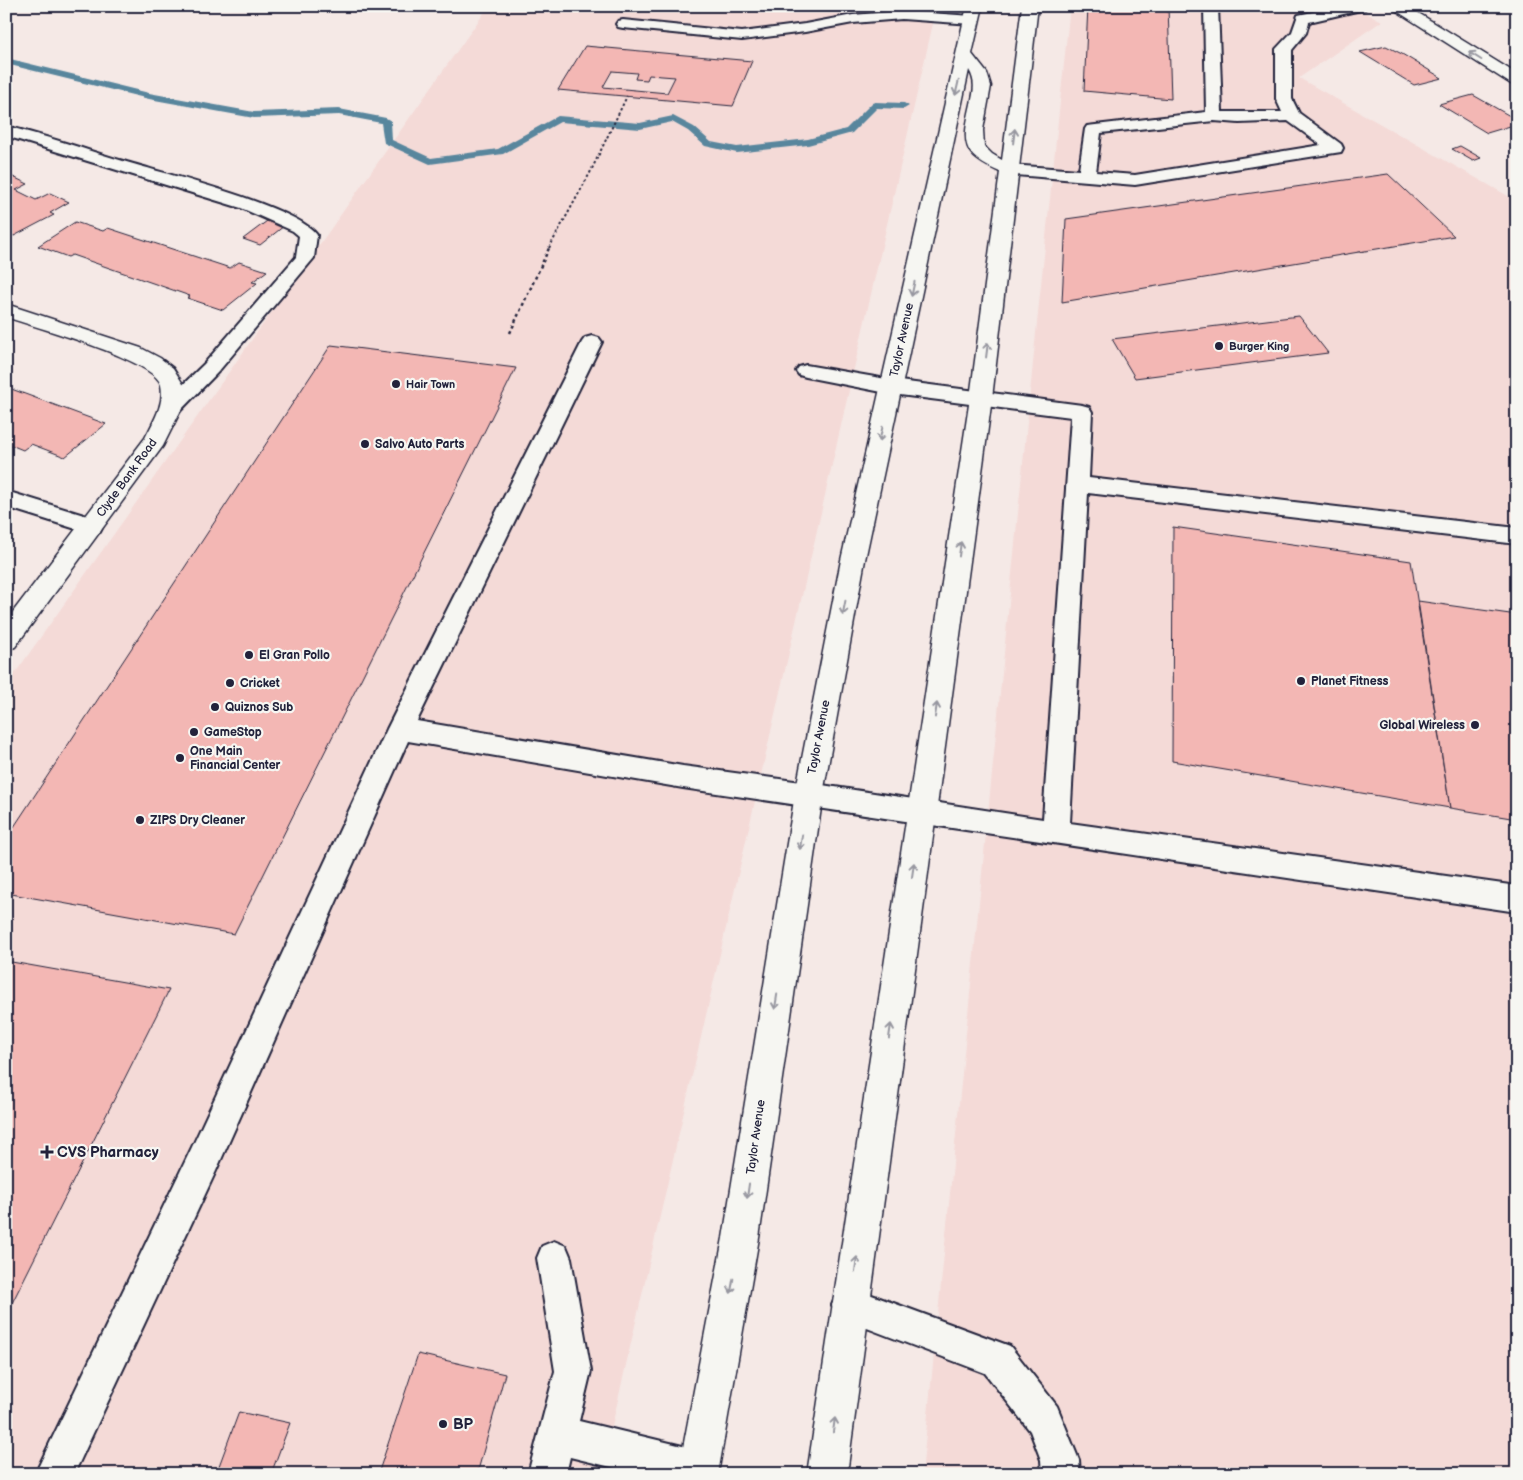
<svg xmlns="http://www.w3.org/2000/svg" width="1523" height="1480" font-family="'Balsamiq Sans',sans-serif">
  <rect width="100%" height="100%" fill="#f5e9e6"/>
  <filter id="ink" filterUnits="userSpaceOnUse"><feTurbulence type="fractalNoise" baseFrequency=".02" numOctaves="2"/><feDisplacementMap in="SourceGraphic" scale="10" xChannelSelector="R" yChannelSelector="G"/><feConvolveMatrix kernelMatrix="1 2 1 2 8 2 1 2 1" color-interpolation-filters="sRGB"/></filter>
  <g filter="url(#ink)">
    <g fill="#f4dad7">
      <path d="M489,6H937L601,1474H6V686Z"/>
      <path d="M1070,6H1353L1382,21L1299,78L1517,201V1474H922L1037,323Z"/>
    </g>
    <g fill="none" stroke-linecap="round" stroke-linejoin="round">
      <path fill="#59869d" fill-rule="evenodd" d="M6,58L149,93L254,112L339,109L386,118L391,121L392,140L431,158L498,149L558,116L640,123L673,116L694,127L711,142L737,147L808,139L846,129L872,103L875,102L904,103L909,106L904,109L877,108L852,133L808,145L737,153L705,146L688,131L672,122L640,129L560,122L503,154L430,164L384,143L381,123L339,115L254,118L149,99L6,64Z"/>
    </g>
    <g fill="#f3b7b4" stroke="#22223b" fill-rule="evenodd">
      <path d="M1088,6H1168L1171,99L1084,91Z"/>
      <path d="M585,46L752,61L733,106L558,90ZM612,71L637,73L635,79L647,80L649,75L675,77L667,93L603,87Z"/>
      <path d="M1386,46L1402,54L1442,78L1414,85L1360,52Z"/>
      <path d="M1473,95L1517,120V124L1487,133L1439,104Z"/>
      <path d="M1460,146L1481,158L1473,161L1452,149Z"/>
      <path d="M1388,174L1454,236L1062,302L1066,219Z"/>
      <path d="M11,176L28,184L16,190L36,200L50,193L69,202L50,213L54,215L14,236L6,233V178Z"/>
      <path d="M267,221L284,226L260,245L243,239Z"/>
      <path d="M75,222L103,231L108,228L230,268L239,262L267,271L252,282L257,283L223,310L187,298L190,296L72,255L68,257L38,246Z"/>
      <path d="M1299,316L1328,353L1135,378L1112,339Z"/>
      <path d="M331,345L516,368L234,934L6,893V839Z"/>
      <path d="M6,387L106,424L65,457L31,444L23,450L6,443Z"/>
      <path d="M1173,527L1411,561L1450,808L1172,761Z"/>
      <path d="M1418,601L1517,615V819L1450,808Z"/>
      <path d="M6,961L169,990L6,1315Z"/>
      <path d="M418,1354L505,1374L477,1474H378Z"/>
      <path d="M239,1412L290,1423L271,1474H216Z"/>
    </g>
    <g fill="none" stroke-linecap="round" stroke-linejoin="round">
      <defs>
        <g id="lane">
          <path d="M1204,6H1218L1222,112H1282L1276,99V49L1292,32L1298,15L1342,6H1367L1365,9L1309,22L1306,33L1292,50V99L1299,113L1341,144L1343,148L1341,152L1135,185L1004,174L1001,170L1004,166L1010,165L1079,170L1085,129L1087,126L1206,112ZM1214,121L1239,123L1288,121L1321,145L1135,175L1096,172L1101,133Z"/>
          <path d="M902,11L972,16L977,17L979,20L977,23L972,24L902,19L853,23L805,32L742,40L623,28L618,27L616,24L618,21L623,20L742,32L805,24L853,15Z"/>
          <path d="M6,126C46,136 84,149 123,161C162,173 297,206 317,235L314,258L218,372L178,413L171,415L164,413L161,408L164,403L204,364L296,257L299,236L293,231L241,208L6,136Z"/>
          <path d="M592,336L599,338L602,342L417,721L683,766L809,783L1043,819L1071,417L892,394L806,377L799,375L796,371L799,367L806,365L892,380L1082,405L1089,407L1092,412L1089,478L1517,528V544L1088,493L1070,823L1517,886V912L683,788L408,741L216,1171L74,1474H35L192,1147L387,729L582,342L585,338Z"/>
          <path d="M6,491L100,520L103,526L100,532L92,534L6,507Z"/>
          <path d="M554,1241L566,1246L571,1258L591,1371L579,1421L699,1450L712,1456L718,1469L716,1474H640L570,1457L566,1474H528L555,1371L537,1258L542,1246Z"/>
          <path d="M850,1287L1010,1346L1057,1406L1079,1460L1080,1474H1042L1041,1460L1030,1431L985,1373L838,1317L832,1305L838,1293Z"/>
        </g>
        <g id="street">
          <path d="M1389,6H1407L1517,74V86L1511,84Z"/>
          <path d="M6,304L141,348L160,358L173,368L183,384L182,408L163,446L15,647L6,650V621L145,438C153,422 165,404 161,385C156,360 32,326 6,317Z"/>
        </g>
        <path id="secondary" d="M967,6H983L972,54L987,73L991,86L983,130L984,146L992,154L1002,160L1022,6H1038L992,398L847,1474H807L970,398L1000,172C961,155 962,143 971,104C974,90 976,82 969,70L865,560L823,794L759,1238L718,1474H678L723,1238L795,794L841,560Z"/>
      </defs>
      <use href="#lane" stroke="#22223b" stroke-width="4"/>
      <use href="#street" stroke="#22223b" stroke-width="3"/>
      <use href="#secondary" stroke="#22223b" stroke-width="3"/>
      <path stroke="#22223b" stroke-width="2" stroke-dasharray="2.5 2.5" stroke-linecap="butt" d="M549,248L590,173L627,96"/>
      <path stroke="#22223b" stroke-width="2.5" stroke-dasharray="3 3" stroke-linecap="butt" d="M510,333L550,246"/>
      <use href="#lane" fill="#f6f6f2" fill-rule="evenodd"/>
      <use href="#street" fill="#f6f6f2" fill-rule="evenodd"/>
      <use href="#secondary" fill="#f6f6f2" fill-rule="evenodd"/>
    </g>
    <defs><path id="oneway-shaft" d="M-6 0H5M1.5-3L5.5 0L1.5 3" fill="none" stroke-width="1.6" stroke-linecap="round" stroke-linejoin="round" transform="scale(1.25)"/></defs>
    <g stroke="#9797a0">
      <use href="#oneway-shaft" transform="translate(1475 56) rotate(-148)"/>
      <use href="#oneway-shaft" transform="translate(957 88) rotate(103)"/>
      <use href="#oneway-shaft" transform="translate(1014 136) rotate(-83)"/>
      <use href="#oneway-shaft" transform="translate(913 289) rotate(102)"/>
      <use href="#oneway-shaft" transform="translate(987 350) rotate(-83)"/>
      <use href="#oneway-shaft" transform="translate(881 434) rotate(102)"/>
      <use href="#oneway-shaft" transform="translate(960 549) rotate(-82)"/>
      <use href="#oneway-shaft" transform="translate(844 608) rotate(101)"/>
      <use href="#oneway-shaft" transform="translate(936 710) rotate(-82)"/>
      <use href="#oneway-shaft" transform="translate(801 842) rotate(99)"/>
      <use href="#oneway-shaft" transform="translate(913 870) rotate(-82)"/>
      <use href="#oneway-shaft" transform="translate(776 1002) rotate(99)"/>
      <use href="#oneway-shaft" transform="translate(890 1031) rotate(-82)"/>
      <use href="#oneway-shaft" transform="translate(748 1191) rotate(98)"/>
      <use href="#oneway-shaft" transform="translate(856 1264) rotate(-82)"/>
      <use href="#oneway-shaft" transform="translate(732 1286) rotate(100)"/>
      <use href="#oneway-shaft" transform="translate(834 1425) rotate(-82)"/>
    </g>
  </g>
  <g fill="#22223b" stroke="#f6f6f2" stroke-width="2">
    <circle cx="1219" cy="346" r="5"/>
    <circle cx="396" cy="384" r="5"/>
    <circle cx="365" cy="444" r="5"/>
    <circle cx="249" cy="655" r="5"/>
    <circle cx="1301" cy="681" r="5"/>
    <circle cx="230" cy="683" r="5"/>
    <circle cx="215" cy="707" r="5"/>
    <circle cx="1475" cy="725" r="5"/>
    <circle cx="194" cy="732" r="5"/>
    <circle cx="180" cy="758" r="5"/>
    <circle cx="140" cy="820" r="5"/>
    <path d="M44.5 1144.5h5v5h5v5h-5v5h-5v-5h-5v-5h5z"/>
    <circle cx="443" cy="1424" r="5"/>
  </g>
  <g text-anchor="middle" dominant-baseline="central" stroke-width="4.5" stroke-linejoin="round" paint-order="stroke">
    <g font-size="11" font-weight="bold" fill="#22223b" stroke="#f6f6f2" text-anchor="start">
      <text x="1229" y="346">Burger King</text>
      <text x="406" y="384">Hair Town</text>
    </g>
    <g font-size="12" fill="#22223b" stroke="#f6f6f2">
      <text transform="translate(902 340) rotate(-78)">Taylor Avenue</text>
      <text transform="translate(127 478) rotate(-54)">Clyde Bank Road</text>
      <text transform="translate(819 737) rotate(-79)">Taylor Avenue</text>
      <text transform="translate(756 1137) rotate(-82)">Taylor Avenue</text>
    </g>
    <g font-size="12" font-weight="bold" fill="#22223b" stroke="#f6f6f2" text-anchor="start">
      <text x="375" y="444">Salvo Auto Parts</text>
      <text x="259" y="655">El Gran Pollo</text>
      <text x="1311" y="681">Planet Fitness</text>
      <text x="240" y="683">Cricket</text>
      <text x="225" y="707">Quiznos Sub</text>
      <text x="1465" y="725" text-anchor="end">Global Wireless</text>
      <text x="204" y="732">GameStop</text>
      <text x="190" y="751">One Main<tspan x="190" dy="14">Financial Center</tspan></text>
      <text x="150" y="820">ZIPS Dry Cleaner</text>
    </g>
    <g font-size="15" font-weight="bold" fill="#22223b" stroke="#f6f6f2" text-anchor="start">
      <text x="57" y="1152">CVS Pharmacy</text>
      <text x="453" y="1424">BP</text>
    </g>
  </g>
  <rect width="1523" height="1480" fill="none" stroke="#f6f6f2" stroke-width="25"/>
  <rect x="12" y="12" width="1498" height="1455" fill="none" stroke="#22223b" stroke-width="2" filter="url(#ink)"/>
</svg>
